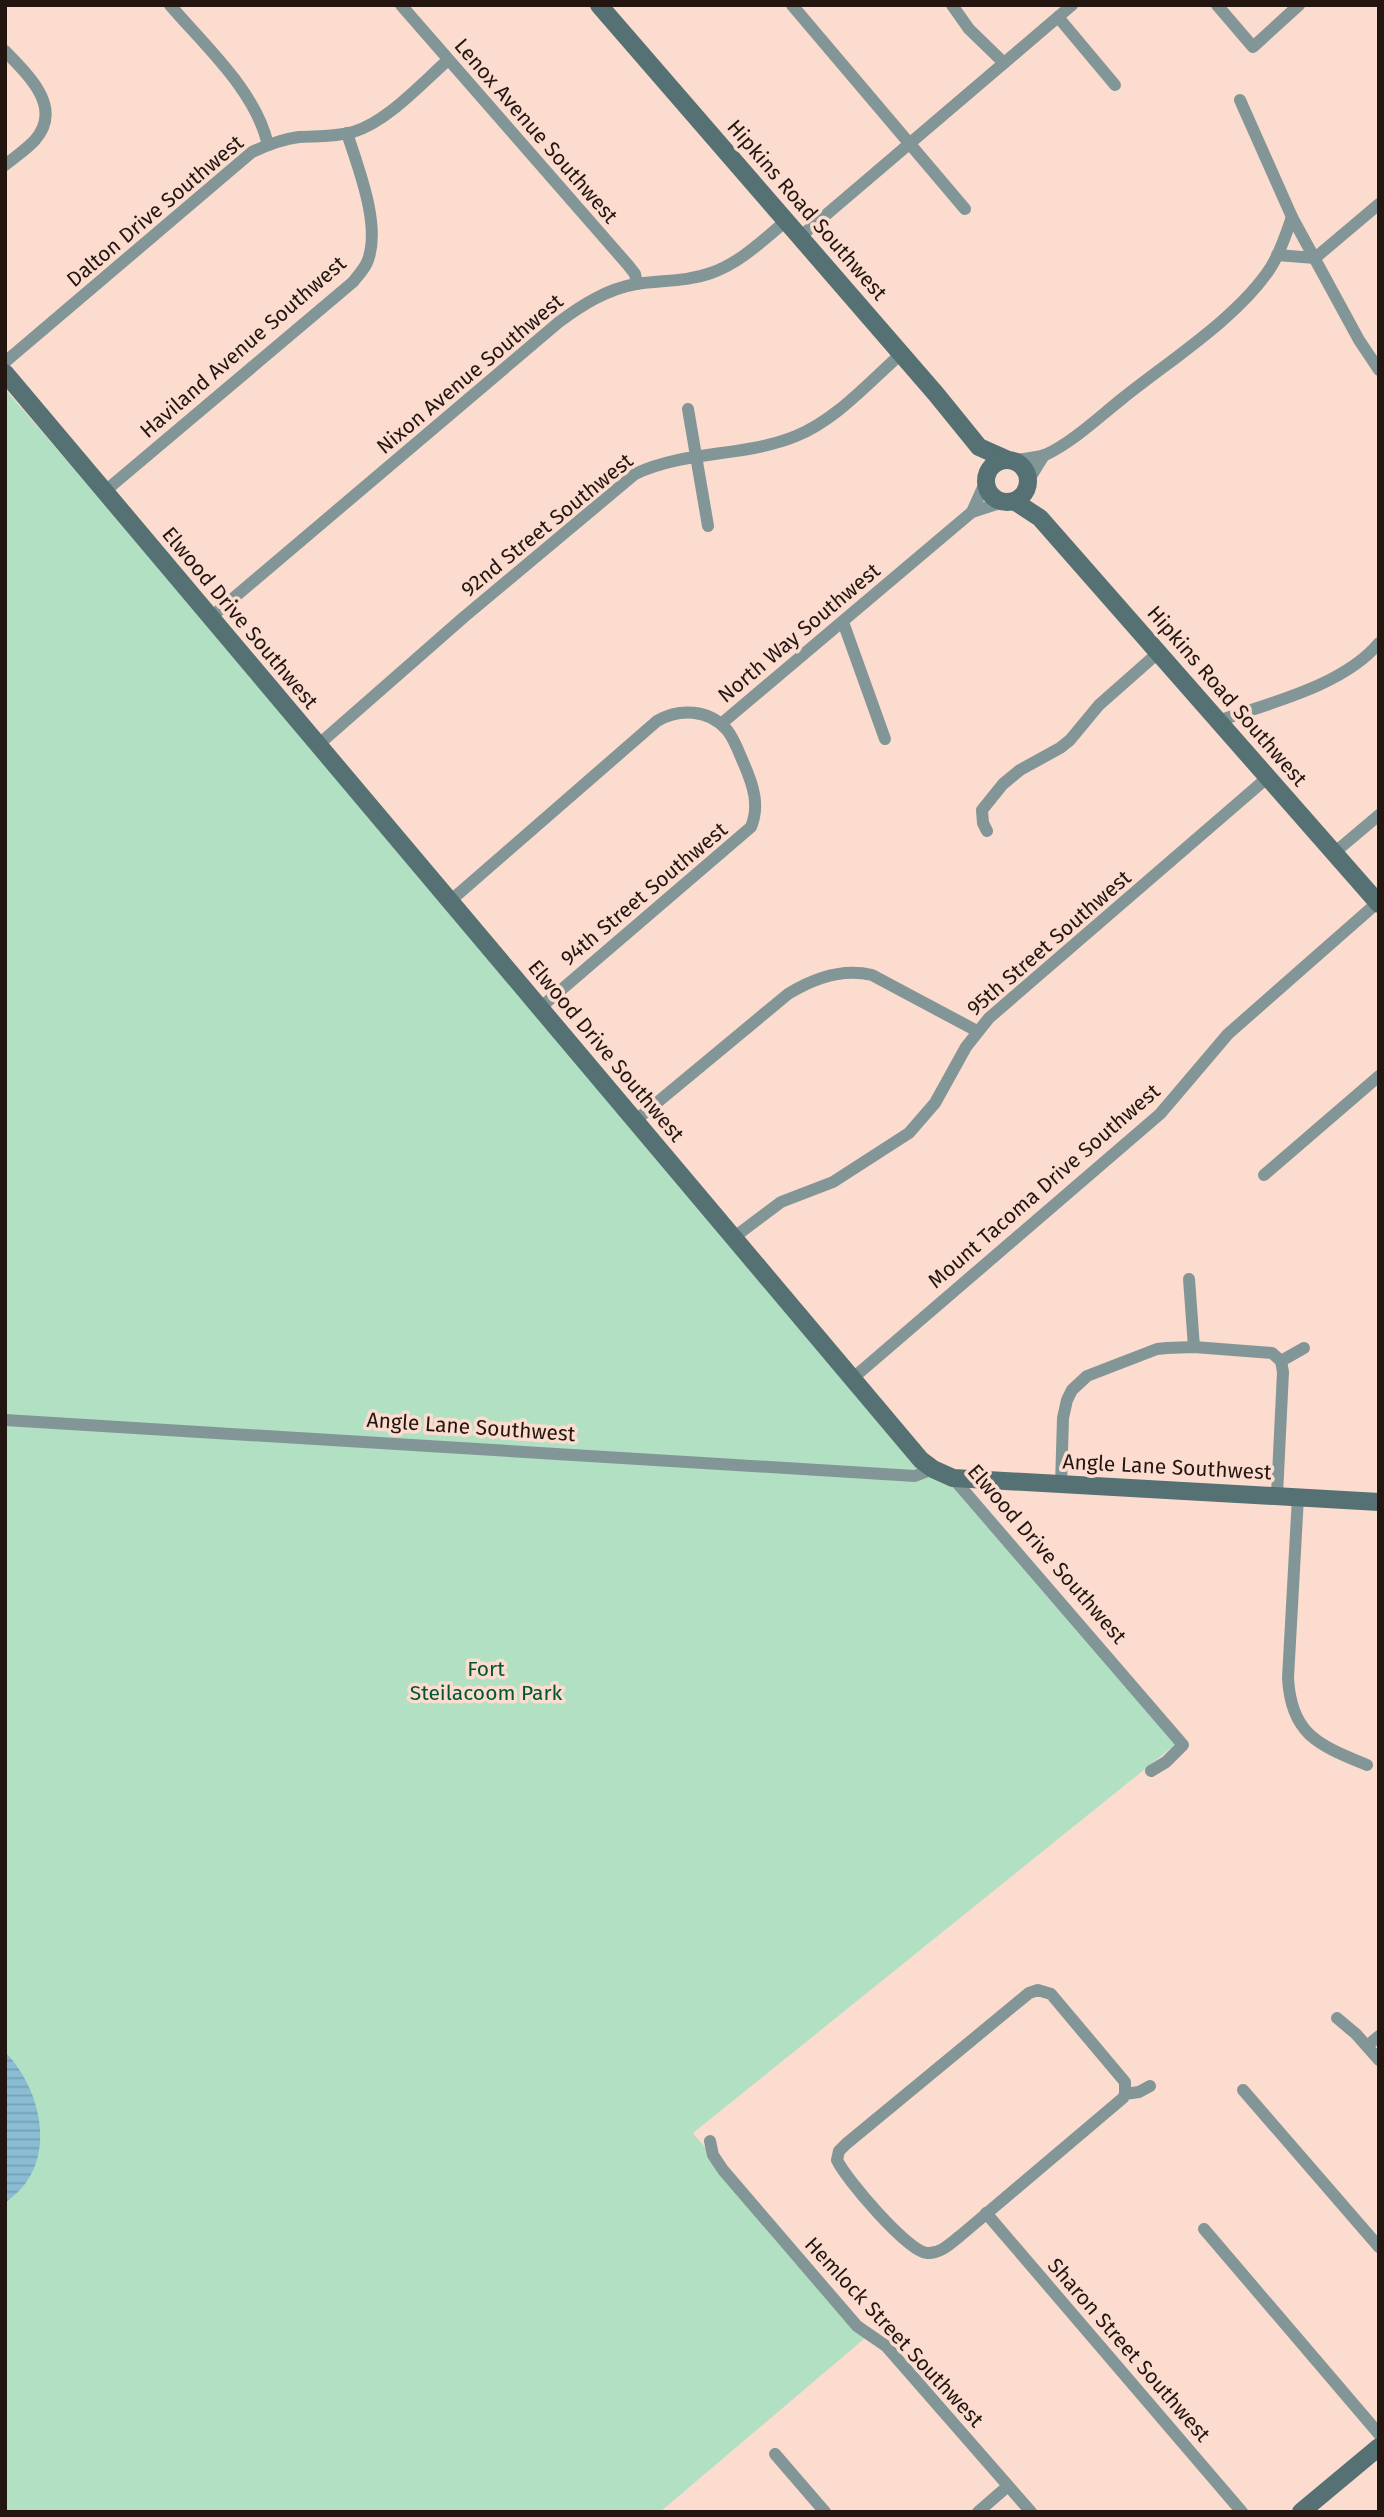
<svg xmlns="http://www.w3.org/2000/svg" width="1384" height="2517" font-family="'Fira Sans',sans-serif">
  <defs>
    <pattern id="water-rules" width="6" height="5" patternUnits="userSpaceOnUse" patternTransform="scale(1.75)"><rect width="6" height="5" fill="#8abcd4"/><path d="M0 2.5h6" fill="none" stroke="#77a1b5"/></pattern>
  </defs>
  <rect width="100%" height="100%" fill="#fbdccf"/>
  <path fill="#b2e0c3" d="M5,389L1176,1744L693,2133L865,2338L660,2512H5Z"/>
  <path fill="url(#water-rules)" d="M5,2052C37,2084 55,2145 25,2184C20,2191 12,2197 5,2203Z"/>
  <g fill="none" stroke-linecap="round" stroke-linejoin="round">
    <g stroke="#839697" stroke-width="12">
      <path d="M170,5C205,46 256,91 268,145"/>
      <path d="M401,5L628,265L635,274L637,284"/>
      <path d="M792,5L965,209"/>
      <path d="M952,5L969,29L1004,63"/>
      <path d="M1217,5L1253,47L1299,5"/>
      <path d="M1058,17L1115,85"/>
      <path d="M5,51C27,74 64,107 35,140C27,149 15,157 5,165"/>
      <path d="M1240,100L1292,217L1359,340L1379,370"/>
      <path d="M800,237L1072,5"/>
      <path d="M1277,255L1315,258L1379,204"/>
      <path d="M5,362L252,152C267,145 282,139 299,137C317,136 335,137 353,132C387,122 422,83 448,60"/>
      <path d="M688,409L708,526"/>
      <path d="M1013,460C1023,459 1035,458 1045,455C1073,442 1099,417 1123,398C1169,361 1240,316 1271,267C1281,251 1286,234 1292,217"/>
      <path d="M1028,481L1044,455"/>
      <path d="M104,492L353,282C358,275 365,269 368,260C381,224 358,168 347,133"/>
      <path d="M972,512L1003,502"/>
      <path d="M210,618L559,322C582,305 607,289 636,284C661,280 686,282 711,273C740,263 763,240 786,221"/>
      <path d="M843,622L885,739"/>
      <path d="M1218,721C1269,703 1343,686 1379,643"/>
      <path d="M721,724L972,512L985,483"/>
      <path d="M318,745L464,617L635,474C686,450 745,457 796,436C836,420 869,382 901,354"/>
      <path d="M987,831L983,823L982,810L1003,784L1020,770L1060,748L1070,740L1099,705L1159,652"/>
      <path d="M1334,853L1379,815"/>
      <path d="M449,902L657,721C679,708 709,709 727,730C735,740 739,753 744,764C753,785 760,805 751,827L540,1008"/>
      <path d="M636,1120L788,994C814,978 843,968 872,975L977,1031"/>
      <path d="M1264,1175L1379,1076"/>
      <path d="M733,1238L781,1202L833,1182L909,1133L935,1103L966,1047L989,1018L1267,778"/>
      <path d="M1189,1279L1194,1347"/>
      <path d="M1281,1361L1304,1348"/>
      <path d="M853,1378L1160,1114L1228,1034L1377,903"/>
      <path d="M5,1420L915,1476L933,1469"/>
      <path d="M953,1478L1183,1745L1166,1762L1151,1771"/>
      <path d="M1061,1485L1063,1418L1067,1400L1072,1390L1087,1376L1157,1349L1167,1348L1194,1347L1272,1353L1281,1361L1283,1372L1277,1495"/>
      <path d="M1298,1497L1288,1678C1291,1735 1319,1745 1367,1765"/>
      <path d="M1337,2018L1356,2034L1379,2060"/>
      <path d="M1367,2046L1379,2036"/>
      <path d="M1243,2090L1379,2247"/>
      <path d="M1125,2094V2082L1051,1994L1038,1990L1029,1993L846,2144L839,2151L837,2160C845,2178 908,2252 927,2253C940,2254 950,2244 960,2236L1123,2098L1125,2094L1139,2092L1150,2086"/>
      <path d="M710,2141L713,2155L723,2170L857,2326L886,2346L1031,2512"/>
      <path d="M986,2213L1242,2512"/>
      <path d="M1204,2229L1379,2434"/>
      <path d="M775,2454L825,2512"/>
      <path d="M978,2512L1008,2486"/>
    </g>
    <g stroke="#557173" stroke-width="18">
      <path d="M599,5L936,394L979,447L1006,459"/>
      <path d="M5,373L921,1460L933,1469L953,1478L1379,1502"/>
      <circle cx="1007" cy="481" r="21"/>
      <path d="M1014,501L1040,518L1379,904"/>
      <path d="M1301,2512L1379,2447"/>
    </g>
  </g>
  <g text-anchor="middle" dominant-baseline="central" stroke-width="7" stroke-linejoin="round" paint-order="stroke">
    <g font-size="21" fill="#231611" stroke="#fbdccf">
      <text transform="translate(536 131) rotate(49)">Lenox Avenue Southwest</text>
      <text transform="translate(807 210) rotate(49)">Hipkins Road Southwest</text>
      <text transform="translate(155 211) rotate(-40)">Dalton Drive Southwest</text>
      <text transform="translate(243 347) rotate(-41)">Haviland Avenue Southwest</text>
      <text transform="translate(470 374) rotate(-40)">Nixon Avenue Southwest</text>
      <text transform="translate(547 525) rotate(-39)">92nd Street Southwest</text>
      <text transform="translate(240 618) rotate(50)">Elwood Drive Southwest</text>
      <text transform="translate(799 633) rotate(-40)">North Way Southwest</text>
      <text transform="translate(1227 696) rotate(49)">Hipkins Road Southwest</text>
      <text transform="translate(644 894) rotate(-40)">94th Street Southwest</text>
      <text transform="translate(1049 943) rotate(-41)">95th Street Southwest</text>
      <text transform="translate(606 1051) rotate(50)">Elwood Drive Southwest</text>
      <text transform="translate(1044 1186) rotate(-41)">Mount Tacoma Drive Southwest</text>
      <text transform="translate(471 1427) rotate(4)">Angle Lane Southwest</text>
      <text transform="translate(1167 1467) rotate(3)">Angle Lane Southwest</text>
      <text transform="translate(1047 1554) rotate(49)">Elwood Drive Southwest</text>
      <text transform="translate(894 2332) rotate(47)">Hemlock Street Southwest</text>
      <text transform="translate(1129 2350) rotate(49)">Sharon Street Southwest</text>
    </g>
    <g font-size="21" fill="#025532" stroke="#fbdccf">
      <text x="486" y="1669">Fort<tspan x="486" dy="24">Steilacoom Park</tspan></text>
    </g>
  </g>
  <rect width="1384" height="2517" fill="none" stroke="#231611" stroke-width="14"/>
</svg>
